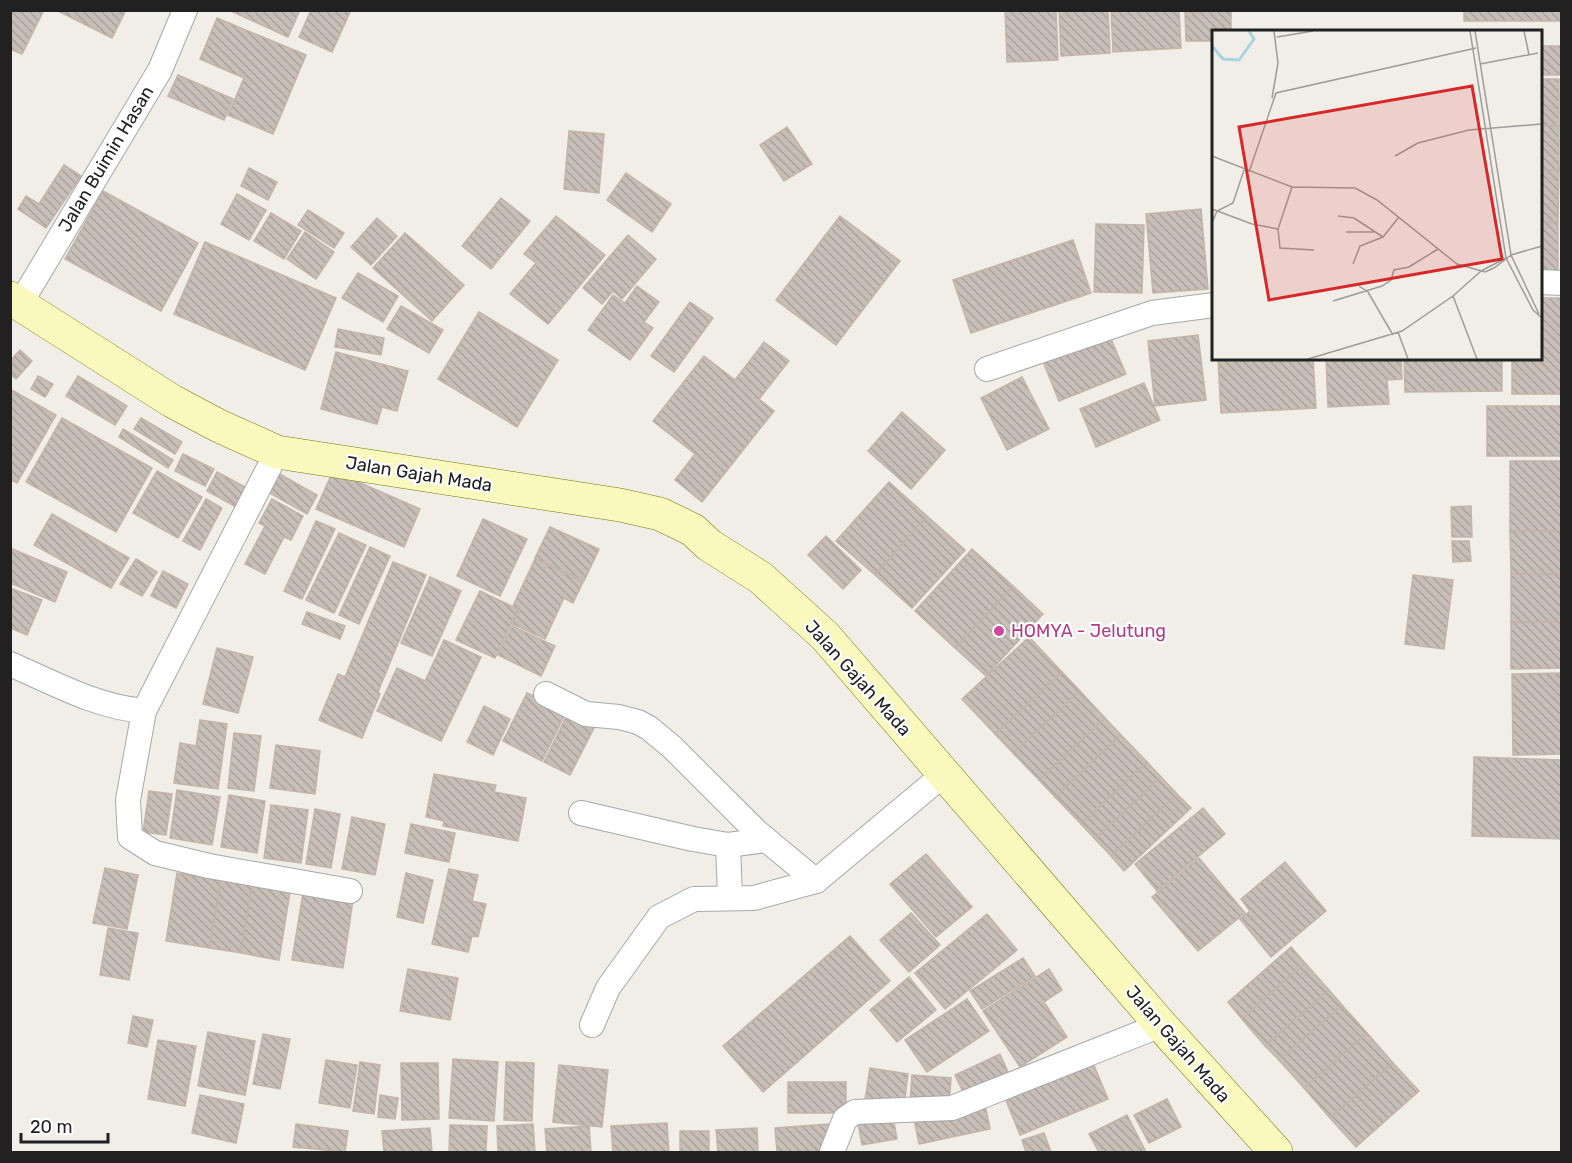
<svg xmlns="http://www.w3.org/2000/svg" width="1572" height="1163" font-family="Rubik,sans-serif">
  <defs>
    <pattern id="building-back-hatch" width="6" height="6" patternUnits="userSpaceOnUse" patternTransform="scale(1.5)"><rect width="6" height="6" fill="#c6beb7"/><path d="M-1 5l2 2M0 0l6 6M5-1l2 2" fill="none" stroke="#aaa39d"/></pattern>
  </defs>
  <rect width="100%" height="100%" fill="#f1eee8"/>
  <g fill="url(#building-back-hatch)" stroke="#c3b4aa" stroke-width="1.5">
    <path d="M10,10H44L22,54L10,49Z"/>
    <path d="M56,10H126L112,38Z"/>
    <path d="M233,10H300L288,37L233,12Z"/>
    <path d="M311,10H351L332,52L299,37Z"/>
    <path d="M1005,10H1056L1058,60L1007,62Z"/>
    <path d="M1059,10H1108L1110,53L1061,56Z"/>
    <path d="M1111,10H1179L1181,48L1113,52Z"/>
    <rect x="1464" y="10" width="98" height="11"/>
    <path d="M1231,11V32H1214V41H1186L1185,12Z"/>
    <path d="M217,18L306,55L273,134L228,115L244,78L200,59Z"/>
    <rect x="1540" y="46" width="22" height="29"/>
    <path d="M178,75L233,99L224,120L168,96Z"/>
    <rect x="1540" y="79" width="19" height="47"/>
    <rect x="1540" y="126" width="19" height="44"/>
    <path d="M787,127L812,164L784,181L760,145Z"/>
    <path d="M569,131L604,134L599,193L564,189Z"/>
    <path d="M64,165L81,176L46,228L18,209L26,196L39,204Z"/>
    <path d="M249,168L277,182L268,200L241,186Z"/>
    <path d="M1540,170H1559L1558,222H1540Z"/>
    <path d="M626,173L671,204L652,232L607,200Z"/>
    <path d="M103,191L198,243L161,311L65,259Z"/>
    <path d="M237,194L266,210L249,240L221,224Z"/>
    <path d="M501,198L530,221L491,269L462,246Z"/>
    <path d="M1201,209L1208,289L1153,293L1146,214Z"/>
    <path d="M308,210L344,233L334,248L298,225Z"/>
    <path d="M271,213L301,231L284,259L254,241Z"/>
    <path d="M556,216L605,255L548,324L510,294L536,263L524,254Z"/>
    <path d="M840,216L900,261L836,345L776,300Z"/>
    <path d="M377,218L397,236L371,265L351,247Z"/>
    <path d="M1540,222H1558V275L1540,274Z"/>
    <path d="M1096,224L1144,225L1142,293L1094,292Z"/>
    <path d="M305,232L334,252L316,279L287,259Z"/>
    <path d="M405,233L464,285L432,321L373,268Z"/>
    <path d="M628,235L656,259L622,299L613,291L602,304L583,288Z"/>
    <path d="M1073,240L1091,293L971,333L953,280Z"/>
    <path d="M205,242L336,298L305,370L174,314Z"/>
    <path d="M358,273L398,296L383,322L342,298Z"/>
    <path d="M637,286L659,302L644,322L653,328L630,360L588,330L613,295L625,303Z"/>
    <path d="M1540,298H1561L1562,394H1512V358H1540Z"/>
    <path d="M690,302L713,318L674,372L651,356Z"/>
    <path d="M401,306L443,330L429,353L387,329Z"/>
    <path d="M479,312L558,360L517,427L438,379Z"/>
    <path d="M338,329L384,338L381,355L335,347Z"/>
    <path d="M1108,332L1126,374L1059,401L1042,359Z"/>
    <path d="M1198,335L1206,400L1155,406L1148,341Z"/>
    <path d="M764,342L789,361L759,399L774,411L702,502L675,480L695,454L653,421L704,356L735,380Z"/>
    <path d="M20,350L32,361L16,379L10,374V361Z"/>
    <path d="M336,352L408,371L397,411L382,407L377,424L321,409Z"/>
    <path d="M1218,358H1313L1316,408L1221,413Z"/>
    <path d="M1326,358H1401L1402,379L1387,380L1389,404L1328,407Z"/>
    <path d="M1404,358H1502V391L1405,392Z"/>
    <path d="M38,376L53,384L45,397L31,389Z"/>
    <path d="M78,376L127,406L115,425L66,396Z"/>
    <path d="M1022,377L1049,429L1007,450L981,398Z"/>
    <path d="M1144,383L1160,420L1096,447L1080,409Z"/>
    <path d="M10,389L56,415L17,483L10,479Z"/>
    <rect x="1487" y="406" width="75" height="50"/>
    <path d="M902,412L945,450L911,489L868,451Z"/>
    <path d="M62,418L152,468L116,532L26,482Z"/>
    <path d="M141,418L182,442L175,454L134,429Z"/>
    <path d="M123,429L173,460L168,468L119,437Z"/>
    <path d="M183,454L214,469L205,486L175,471Z"/>
    <rect x="1510" y="461" width="52" height="70"/>
    <path d="M157,471L202,497L178,538L133,513Z"/>
    <path d="M333,471L420,509L404,547L316,509Z"/>
    <path d="M217,472L249,489L238,508L207,491Z"/>
    <path d="M276,472L317,495L307,514L266,491Z"/>
    <path d="M889,482L927,516L875,575L836,541Z"/>
    <path d="M206,499L222,508L200,550L183,541Z"/>
    <path d="M272,499L303,516L291,540L284,537L265,574L245,564L265,526L259,523Z"/>
    <path d="M1471,506L1472,537H1452L1451,507Z"/>
    <path d="M52,514L129,558L111,588L34,545Z"/>
    <path d="M927,516L965,550L912,608L875,575Z"/>
    <path d="M483,519L527,539L500,596L457,576Z"/>
    <path d="M316,521L335,529L302,599L284,591Z"/>
    <path d="M550,527L599,549L584,581L535,558Z"/>
    <path d="M1510,531H1562V574H1511Z"/>
    <path d="M339,533L366,545L334,613L306,600Z"/>
    <path d="M826,536L861,570L843,589L808,555Z"/>
    <path d="M1452,541H1469L1471,561L1453,562Z"/>
    <path d="M370,547L390,556L359,624L339,615Z"/>
    <path d="M10,548L67,572L55,602L10,583Z"/>
    <path d="M972,549L1013,586L955,648L915,611Z"/>
    <path d="M136,559L157,572L142,596L120,584Z"/>
    <path d="M535,559L583,582L573,603L564,598L545,639L512,624L519,609L513,606Z"/>
    <path d="M393,562L426,575L378,692L380,694L362,738L319,720L338,674L345,677Z"/>
    <path d="M163,571L188,584L176,608L151,596Z"/>
    <rect x="1511" y="574" width="51" height="48"/>
    <path d="M1413,575L1453,580L1444,649L1405,644Z"/>
    <path d="M430,577L461,591L432,656L401,643Z"/>
    <path d="M1013,586L1043,614L986,676L955,648Z"/>
    <path d="M10,588L42,600L27,635L10,628Z"/>
    <path d="M480,591L518,609L495,658L456,640Z"/>
    <path d="M307,612L345,626L340,639L302,624Z"/>
    <path d="M1511,622H1562V668L1511,669Z"/>
    <path d="M512,626L555,646L541,676L498,655Z"/>
    <path d="M1029,637L1062,672L995,734L962,699Z"/>
    <path d="M444,640L481,657L441,741L377,711L397,668L425,681Z"/>
    <path d="M217,648L253,657L238,713L203,704Z"/>
    <path d="M1062,672L1080,691L1013,753L995,734Z"/>
    <path d="M1562,673V754L1513,755L1512,674Z"/>
    <path d="M1080,691L1105,718L1039,780L1013,753Z"/>
    <path d="M527,693L566,712L542,761L503,741Z"/>
    <path d="M484,706L510,719L493,755L467,742Z"/>
    <path d="M568,713L595,726L570,775L544,762Z"/>
    <path d="M1105,718L1121,735L1055,797L1039,780Z"/>
    <path d="M200,720L227,724L218,789L174,783L180,743L196,746Z"/>
    <path d="M234,733L261,736L254,791L228,788Z"/>
    <path d="M1121,735L1147,762L1081,824L1055,797Z"/>
    <path d="M276,745L320,751L315,794L270,788Z"/>
    <path d="M1474,757L1562,760V839L1472,836Z"/>
    <path d="M1147,762L1161,777L1095,839L1081,824Z"/>
    <path d="M434,774L496,785L494,792L526,798L518,841L443,826L444,821L426,817Z"/>
    <path d="M1161,777L1177,794L1111,856L1095,839Z"/>
    <path d="M177,790L220,797L212,845L170,838Z"/>
    <path d="M149,791L172,794L166,835L143,832Z"/>
    <path d="M1177,794L1191,808L1124,871L1111,856Z"/>
    <path d="M229,795L265,801L257,853L221,847Z"/>
    <path d="M271,805L308,810L301,863L264,858Z"/>
    <path d="M1203,808L1225,834L1157,891L1135,864Z"/>
    <path d="M315,809L340,814L331,868L306,864Z"/>
    <path d="M352,817L385,824L375,875L342,869Z"/>
    <path d="M411,824L455,833L449,862L405,853Z"/>
    <path d="M926,854L972,907L936,937L890,884Z"/>
    <path d="M1199,858L1245,913L1198,951L1152,897Z"/>
    <path d="M1285,862L1326,911L1271,957L1240,919L1250,911L1241,899Z"/>
    <path d="M105,868L138,875L127,929L93,923Z"/>
    <path d="M449,869L478,875L472,901L486,904L478,937L472,936L468,952L432,944Z"/>
    <path d="M177,873L221,880L209,948L166,941Z"/>
    <path d="M406,873L433,880L423,923L397,917Z"/>
    <path d="M221,880L252,886L241,953L209,948Z"/>
    <path d="M252,886L290,892L279,960L241,953Z"/>
    <path d="M303,893L353,900L343,968L292,960Z"/>
    <path d="M911,913L940,945L909,972L880,940Z"/>
    <path d="M987,914L1017,950L945,1009L915,973Z"/>
    <path d="M108,928L138,933L129,980L100,975Z"/>
    <path d="M850,936L890,981L763,1092L723,1046Z"/>
    <path d="M1291,947L1305,963L1242,1019L1228,1002Z"/>
    <path d="M1023,958L1035,976L982,1009L970,991Z"/>
    <path d="M1305,963L1329,990L1265,1046L1242,1019Z"/>
    <path d="M408,969L458,978L450,1020L400,1011Z"/>
    <path d="M1049,969L1062,990L1044,1002L1067,1037L1020,1067L983,1011Z"/>
    <path d="M909,977L936,1010L897,1042L870,1010Z"/>
    <path d="M1329,990L1342,1005L1279,1060L1265,1046Z"/>
    <path d="M967,999L989,1031L927,1072L905,1040Z"/>
    <path d="M1342,1005L1367,1033L1304,1088L1279,1060Z"/>
    <path d="M133,1016L153,1020L147,1047L128,1043Z"/>
    <path d="M208,1032L255,1041L245,1095L198,1086Z"/>
    <path d="M1367,1033L1393,1063L1330,1118L1304,1088Z"/>
    <path d="M263,1034L290,1039L280,1089L253,1084Z"/>
    <path d="M158,1040L196,1046L185,1106L148,1099Z"/>
    <path d="M1000,1054L1011,1079L967,1100L955,1075Z"/>
    <path d="M1091,1058L1108,1099L1020,1135L1003,1093Z"/>
    <path d="M453,1059L498,1062L494,1121L449,1118Z"/>
    <path d="M326,1060L357,1065L350,1108L319,1103Z"/>
    <path d="M360,1062L380,1065L374,1114L353,1111Z"/>
    <path d="M506,1062L534,1063L532,1121L504,1120Z"/>
    <path d="M401,1063H438L439,1119L402,1120Z"/>
    <path d="M1393,1063L1419,1091L1356,1147L1330,1118Z"/>
    <path d="M559,1065L608,1070L602,1127L553,1122Z"/>
    <path d="M870,1068L908,1074L904,1106L865,1100Z"/>
    <path d="M912,1075L951,1078L949,1106L910,1103Z"/>
    <rect x="788" y="1082" width="58" height="31"/>
    <path d="M200,1095L244,1104L236,1143L192,1133Z"/>
    <path d="M380,1095L398,1098L395,1119L378,1117Z"/>
    <path d="M1167,1099L1181,1127L1149,1143L1134,1115Z"/>
    <path d="M985,1104L990,1129L919,1144L914,1119Z"/>
    <path d="M1127,1115L1146,1152H1099L1089,1134Z"/>
    <path d="M893,1117L897,1139L862,1145L858,1123Z"/>
    <path d="M667,1123L669,1152H613L611,1126Z"/>
    <path d="M296,1124L348,1131L345,1152L293,1147Z"/>
    <path d="M533,1124L535,1152H498L497,1126Z"/>
    <path d="M828,1124L830,1152H777L775,1128Z"/>
    <path d="M450,1125L487,1126L486,1152H449Z"/>
    <path d="M589,1126L591,1152H547L545,1129Z"/>
    <path d="M430,1128L432,1152H384L382,1131Z"/>
    <path d="M757,1128L758,1152H718L716,1130Z"/>
    <rect x="680" y="1131" width="29" height="21"/>
    <path d="M1044,1133L1051,1152H1026L1022,1140Z"/>
  </g>
  <g fill="none" stroke-linecap="round" stroke-linejoin="round">
    <defs>
      <g id="street">
        <path d="M1540,282L1562,283"/>
        <path d="M20,304L160,70L185,10"/>
        <path d="M987,369L1152,313L1214,305"/>
        <path d="M277,452L144,711L128,800L130,837L155,853L209,866L350,891"/>
        <path d="M10,664C54,683 96,707 144,711"/>
        <path d="M546,694L586,714L619,717L638,722L649,728L673,748L757,832L816,881"/>
        <path d="M581,813L693,839L728,845L766,840"/>
        <path d="M728,845L730,898"/>
        <path d="M592,1025L608,988L659,917L694,899L754,898L816,881L943,775"/>
        <path d="M832,1152L845,1119L855,1112L952,1108L1161,1025"/>
      </g>
      <path id="secondary" d="M10,298L172,401L219,426L277,452L620,505L660,514L693,530L709,545L761,578L825,636L1161,1025L1276,1152"/>
    </defs>
    <use href="#street" stroke="#a8a8a8" stroke-width="26"/>
    <use href="#secondary" stroke="#727b06" stroke-width="34"/>
    <use href="#street" stroke="#fff" stroke-width="24"/>
    <use href="#secondary" stroke="#f9f9be" stroke-width="33"/>
  </g>
  <circle fill="#d1479c" stroke="#fff" stroke-width="2" cx="999" cy="631" r="6"/>
  <g text-anchor="middle" dominant-baseline="central" stroke-width="4.5" stroke-linejoin="round" paint-order="stroke">
    <g font-size="18" fill="#212121" stroke="#fff">
      <text transform="translate(106 159) rotate(-59)">Jalan Buimin Hasan</text>
      <text transform="translate(419 474) rotate(9)">Jalan Gajah Mada</text>
      <text transform="translate(858 678) rotate(48)">Jalan Gajah Mada</text>
      <text transform="translate(1178 1044) rotate(49)">Jalan Gajah Mada</text>
    </g>
    <g font-size="18" fill="#b23c85" stroke="#fff" text-anchor="start">
      <text x="1011" y="631">HOMYA - Jelutung</text>
    </g>
  </g>
  <g transform="translate(1212 30)">
    <rect width="330" height="330" fill="#f1eee8"/>
    <path fill="none" stroke="#a9d4de" stroke-width="3" d="M0,16L11,29L27,30L42,9L37,1"/>
    <path fill="none" stroke="#9e9c98" stroke-width="1.5" d="M258,1L294,228M312,1L317,25M65,7L101,1M268,34L326,23M60,68L66,33L62,1M0,126L80,157L143,158L165,170L245,234L273,242L282,238L299,225L263,1M183,126L206,113L257,100L330,94M37,142L64,63L264,18M80,157L66,199L68,218L102,220M0,179L40,194L66,199M126,186L142,188L171,207M0,193L5,181L21,173L32,140M134,202H162M294,228L321,280L330,288M141,234L148,216L171,207L187,187M269,241L294,228M147,256L156,262L181,305M241,266L265,329M121,271L170,256L179,250L182,240L197,237L226,219M327,284L299,225L330,216M186,302L196,329M96,329L190,301L241,266L269,241"/>
    <path fill="#d62828" fill-opacity="0.15" stroke="#d62828" stroke-width="3" d="M260,56L290,229L57,270L27,97Z"/>
    <rect width="330" height="330" fill="none" stroke="#212121" stroke-width="3"/>
  </g>
  <rect width="1572" height="1163" fill="none" stroke="#212121" stroke-width="24"/>
  <path d="M21 1133v9h87v-9" fill="none" stroke="#212121" stroke-width="3"/>
  <text x="30" y="1133" font-size="18" fill="#212121" stroke="#ffffff" stroke-width="4.5" paint-order="stroke">20 m</text>
</svg>
